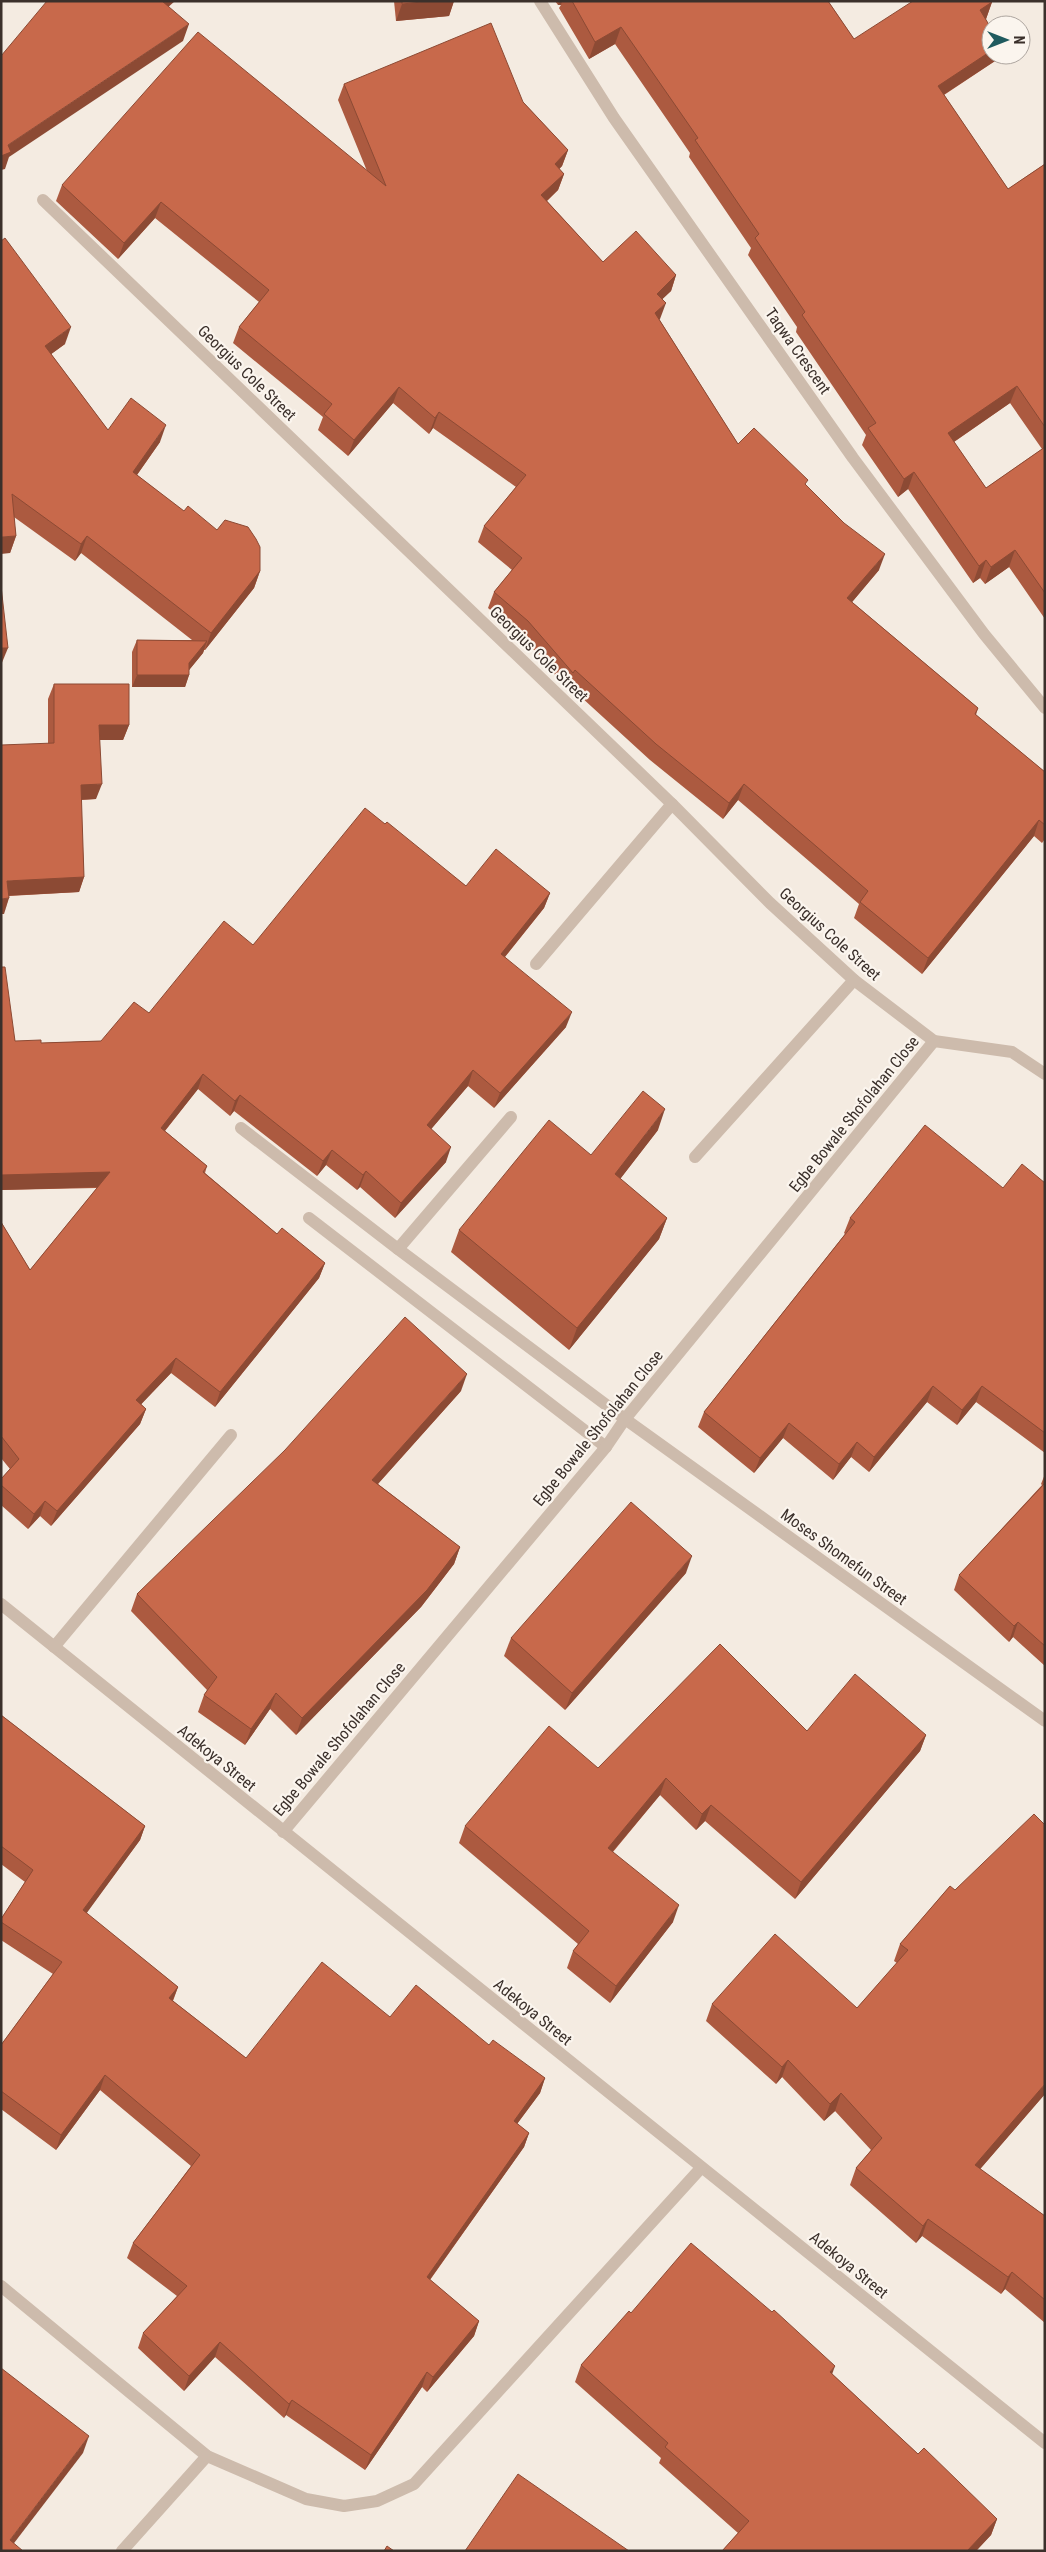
<svg xmlns="http://www.w3.org/2000/svg" width="1046" height="2552" font-family="'Roboto Condensed',sans-serif">
  <rect width="100%" height="100%" fill="#f4ebe1"/>
  <g fill="none" stroke-linecap="round" stroke-linejoin="round">
    <g stroke="#cdbbac" stroke-width="12">
      <path d="M540,1L614,118L853,458L984,634L1045,708"/>
      <path d="M43,200L672,804L770,903L854,980L934,1041L1012,1052L1045,1074"/>
      <path d="M536,964L672,804"/>
      <path d="M241,1128L398,1249L625,1419L1045,1721"/>
      <path d="M695,1157L854,980"/>
      <path d="M309,1218L606,1447"/>
      <path d="M398,1249L511,1117"/>
      <path d="M1,1604L1045,2443"/>
      <path d="M54,1647L231,1435"/>
      <path d="M283,1832L606,1447L625,1419L934,1041"/>
      <path d="M1,2286L207,2456L306,2499L344,2506L377,2501L414,2484L701,2168"/>
      <path d="M122,2551L207,2456"/>
    </g>
  </g>
  <g fill="#ac5a40" fill-rule="evenodd">
    <path d="M394,1H454L449,16L396,21Z"/>
    <path d="M555,1H828L854,39L992,2L986,19L991,55H998L995,61L944,95L1008,189L1045,164V619L1009,567L985,584L980,578L973,583L908,489L898,497L862,445L866,435L796,332L797,327L748,255L751,248L689,157L690,153L615,44L589,59L559,8L561,5H558ZM1010,403L1042,449L986,488L954,442Z"/>
    <path d="M344,84L523,102L568,150L562,166L559,169L564,174L558,190L547,201L603,262L676,275L671,291L662,299L659,319L738,444L806,485L879,570L852,602L978,708L976,715L1045,772V839L1042,843L1034,836L922,974L854,918L859,904L738,800L723,819L650,760L569,686L567,689L523,637L488,608L494,592L512,570L478,542L484,526L516,487L433,428L429,434L393,403L348,456L318,430L323,417L233,343L239,327L259,302L155,218L118,259L56,201L62,185L367,171L338,100Z"/>
    <path d="M1,241L65,344L51,354L108,430L160,442L137,475L260,571L254,588L205,650H204L203,653L189,670V675L185,687H132V652L137,640H192L81,553L75,561L14,517L16,536L10,553Z"/>
    <path d="M54,684L129,725L123,740H100L96,799L81,800L84,877L79,892L9,896L4,914L48,744V699Z"/>
    <path d="M385,824L466,886L550,893L544,908L505,957L566,1027L494,1108L468,1086L431,1129L446,1162L395,1218L360,1187L357,1190L326,1165L317,1176L234,1111L230,1116L198,1089L165,1131L207,1166L205,1173L277,1234L325,1263L319,1278L215,1407L171,1373L141,1404L146,1409L140,1424L51,1526L40,1516L28,1529L1,1505V1479L10,1469L1,1458V1222L30,1270L97,1188L1,1190V967L15,1041L41,1043L101,1041L149,1013L253,945Z"/>
    <path d="M658,1130L620,1179L667,1218L659,1239L569,1350L451,1252L459,1230L591,1155Z"/>
    <path d="M1045,1183V1453L976,1402L957,1425L927,1402L869,1472L851,1457L833,1480L783,1438L754,1473L698,1427L704,1412L845,1234L844,1233L850,1218L1003,1188Z"/>
    <path d="M461,1391L378,1484L460,1547L454,1564L421,1607L296,1735L270,1709L245,1745L198,1712L204,1695L207,1690L131,1611L137,1594Z"/>
    <path d="M1045,1474V1666L1013,1637L1009,1642L954,1590L959,1575L1042,1485L1041,1484Z"/>
    <path d="M686,1573L565,1710L504,1656L511,1638Z"/>
    <path d="M1,1715L145,1826L140,1840L86,1913L178,1987L173,2001L246,2058L390,2017L489,2045L545,2078L540,2093L517,2124L529,2133L524,2147L430,2280L479,2321L474,2336L427,2392L422,2387L365,2470L286,2415L284,2418L215,2357L184,2391L138,2348L143,2333L177,2296L127,2258L133,2243L191,2166L100,2090L56,2150L1,2109V2045L53,1974L1,1940V1919L25,1882L1,1864Z"/>
    <path d="M807,1731L926,1735L920,1751L795,1899L705,1821L696,1830L660,1795L613,1852L673,1922L610,2003L567,1968L573,1951L578,1944L459,1843L465,1826L598,1768Z"/>
    <path d="M950,1886L1045,2094L980,2169L1045,2216V2323L1005,2289L1001,2294L922,2236L916,2243L850,2185L856,2168L871,2150L835,2111L824,2121L782,2077L776,2084L706,2021L712,2004L857,2008L897,1963L894,1961L900,1944Z"/>
    <path d="M631,2313L832,2374L918,2454L997,2519L991,2535L976,2551H722L738,2533L659,2463L661,2458L575,2382L581,2365Z"/>
  </g>
  <g fill="#8c4a34">
    <path d="M162,1H175L156,18Z"/>
    <path d="M432,1H454L449,16L396,21L402,4Z"/>
    <path d="M559,1H562L561,5H558Z"/>
    <path d="M992,2L986,19L973,27L980,10Z"/>
    <path d="M189,24L183,41L9,157L5,169L1,170V156L8,145Z"/>
    <path d="M621,27L615,44L589,59L595,42Z"/>
    <path d="M991,51V55H998L995,61L931,103L938,86Z"/>
    <path d="M568,150L562,166L549,180L555,164Z"/>
    <path d="M564,174L558,190L536,211L541,195Z"/>
    <path d="M161,202L155,218L118,259L124,243Z"/>
    <path d="M676,275L671,291L651,310L657,294Z"/>
    <path d="M666,303L660,319L649,329L655,313Z"/>
    <path d="M71,327L65,344L39,363L45,346Z"/>
    <path d="M1017,386L1010,403L942,450L948,433Z"/>
    <path d="M399,387L393,403L348,456L354,440Z"/>
    <path d="M439,412L433,428L429,434L435,418Z"/>
    <path d="M166,425L160,442L127,489L133,472Z"/>
    <path d="M914,472L908,489L898,497L904,479Z"/>
    <path d="M16,536L10,553L1,554V537Z"/>
    <path d="M87,536L81,553L75,561L81,544Z"/>
    <path d="M1015,550L1009,567L985,584L991,567Z"/>
    <path d="M885,554L879,570L842,614L847,598Z"/>
    <path d="M986,560L980,578L973,583L979,566Z"/>
    <path d="M260,571L254,588L205,650L211,633Z"/>
    <path d="M207,641L203,653L185,675H189L185,687H132L137,675L189,663Z"/>
    <path d="M1,648H8L1,665Z"/>
    <path d="M99,725H129L123,740H94Z"/>
    <path d="M102,784L96,799L75,800L81,785Z"/>
    <path d="M744,784L738,800L723,819L729,803Z"/>
    <path d="M1039,820L1034,836L922,974L928,958Z"/>
    <path d="M84,877L79,892L2,896L7,881Z"/>
    <path d="M550,893L544,908L495,969L501,954Z"/>
    <path d="M9,898L4,914H1V899Z"/>
    <path d="M572,1012L566,1027L494,1108L500,1093Z"/>
    <path d="M473,1070L468,1086L421,1141L427,1125Z"/>
    <path d="M203,1074L198,1089L155,1143L161,1128Z"/>
    <path d="M240,1095L234,1111L230,1116L235,1101Z"/>
    <path d="M665,1109L658,1130L607,1196L615,1174Z"/>
    <path d="M451,1147L446,1162L395,1218L401,1203Z"/>
    <path d="M332,1150L326,1165L317,1176L323,1161Z"/>
    <path d="M366,1171L360,1187L357,1190L363,1175Z"/>
    <path d="M110,1172L104,1187L1,1190V1175Z"/>
    <path d="M667,1218L659,1239L569,1350L577,1328Z"/>
    <path d="M325,1263L319,1278L215,1407L220,1392Z"/>
    <path d="M176,1358L171,1373L131,1415L136,1400Z"/>
    <path d="M467,1374L461,1391L366,1497L372,1480Z"/>
    <path d="M933,1386L927,1402L869,1472L874,1457Z"/>
    <path d="M982,1386L976,1402L957,1425L962,1410Z"/>
    <path d="M146,1409L140,1424L51,1526L57,1511Z"/>
    <path d="M789,1423L783,1438L754,1473L760,1458Z"/>
    <path d="M857,1442L851,1457L833,1480L839,1464Z"/>
    <path d="M45,1501L40,1516L28,1529L34,1514Z"/>
    <path d="M460,1547L454,1564L421,1607L296,1735L302,1718Z"/>
    <path d="M692,1556L686,1573L565,1710L572,1693Z"/>
    <path d="M1018,1622L1013,1637L1009,1642L1014,1626Z"/>
    <path d="M276,1693L270,1709L245,1745L251,1729Z"/>
    <path d="M926,1735L920,1751L795,1899L801,1882Z"/>
    <path d="M666,1778L660,1795L602,1864L608,1848Z"/>
    <path d="M711,1805L705,1821L696,1830L702,1814Z"/>
    <path d="M145,1826L140,1840L78,1925L83,1910Z"/>
    <path d="M679,1905L673,1922L610,2003L616,1986Z"/>
    <path d="M178,1987L172,2002L169,1998Z"/>
    <path d="M788,2060L782,2077L776,2084L782,2067Z"/>
    <path d="M105,2075L100,2090L56,2150L61,2135Z"/>
    <path d="M545,2078L540,2093L508,2136L514,2121Z"/>
    <path d="M1045,2084V2094L969,2182L975,2165Z"/>
    <path d="M841,2093L835,2111L824,2121L830,2104Z"/>
    <path d="M529,2133L524,2147L421,2292L427,2277Z"/>
    <path d="M928,2219L922,2236L916,2243L923,2226Z"/>
    <path d="M1012,2272L1005,2289L1001,2294L1008,2277Z"/>
    <path d="M479,2321L474,2336L427,2392L433,2377Z"/>
    <path d="M220,2342L215,2357L184,2391L189,2376Z"/>
    <path d="M835,2366L829,2383L830,2372Z"/>
    <path d="M427,2372L422,2387L365,2470L371,2455Z"/>
    <path d="M292,2400L286,2415L284,2418L289,2404Z"/>
    <path d="M89,2436L83,2453L8,2551L10,2540Z"/>
    <path d="M997,2519L991,2535L976,2551H967Z"/>
  </g>
  <g fill="#c8694b" stroke="#8c4a34">
    <path d="M47,1H162L189,24L8,145L11,152L1,156V56Z"/>
    <path d="M402,1H432L402,4Z"/>
    <path d="M572,1H828L854,39L913,1H992V2L980,10L991,28V51L938,86L1008,189L1045,164V427L1017,386L948,433L986,488L1045,447V593L1015,550L991,567L986,560L979,566L914,472L904,479L868,428L876,423L802,315L805,312L755,238L759,234L695,140L698,138L621,27L595,42Z"/>
    <path d="M491,23L523,102L568,150L555,164L564,174L541,195L603,262L636,231L676,275L657,294L666,303L655,313L738,444L754,428L808,480L805,484L844,523L885,554L847,598L978,708L975,714L1045,772V825L1039,820L928,958L860,902L868,891L744,784L729,803L656,744L575,670L573,673L528,621L494,592L522,558L484,526L526,475L439,412L435,418L399,387L354,440L324,414L332,404L239,327L269,290L161,202L124,243L62,185L198,32L386,186L344,84Z"/>
    <path d="M5,238L71,327L45,346L108,430L131,398L166,425L133,472L184,511L188,506L217,530L225,520L248,527L256,539L260,547V571L211,633L87,536L81,544L12,494L16,536L1,537V241Z"/>
    <path d="M1,586L8,648H1Z"/>
    <path d="M137,640L207,641L189,663V675H137Z"/>
    <path d="M54,684H129V725H99L102,784L81,785L84,877L7,881L9,898L1,899V745L54,743Z"/>
    <path d="M365,808L385,824L387,822L466,886L496,849L550,893L501,954L572,1012L500,1093L473,1070L427,1125L451,1147L401,1203L366,1171L363,1175L332,1150L323,1161L240,1095L235,1101L203,1074L161,1128L207,1166L203,1172L277,1234L282,1228L325,1263L220,1392L176,1358L136,1400L146,1409L57,1511L45,1501L34,1514L1,1485V1479L19,1459L1,1436V1222L30,1270L110,1172L1,1175V967H5L15,1041L41,1040V1043L101,1041L134,1002L149,1013L224,921L253,945Z"/>
    <path d="M643,1091L665,1109L615,1174L667,1218L577,1328L459,1230L549,1120L591,1155Z"/>
    <path d="M925,1125L1003,1188L1022,1164L1045,1183V1433L982,1386L962,1410L933,1386L874,1457L857,1442L839,1464L789,1423L760,1458L704,1412L855,1222L850,1218Z"/>
    <path d="M405,1317L467,1374L372,1480L460,1547L427,1590L302,1718L276,1693L251,1729L204,1695L217,1677L137,1594L285,1450Z"/>
    <path d="M1045,1483V1646L1018,1622L1014,1626L959,1575Z"/>
    <path d="M631,1502L692,1556L572,1693L511,1638Z"/>
    <path d="M720,1644L807,1731L855,1674L926,1735L801,1882L711,1805L702,1814L666,1778L608,1848L679,1905L616,1986L573,1951L589,1931L465,1826L549,1726L598,1768Z"/>
    <path d="M1,1715L145,1826L83,1910L178,1987L169,1998L246,2058L322,1962L390,2017L416,1985L489,2045L493,2040L545,2078L514,2121L529,2133L427,2277L479,2321L433,2377L427,2372L371,2455L292,2400L289,2404L220,2342L189,2376L143,2333L187,2286L133,2243L200,2155L105,2075L61,2135L1,2091V2045L62,1962L1,1922V1919L33,1870L1,1846Z"/>
    <path d="M1034,1814L1045,1825V2084L975,2165L1045,2216V2300L1012,2272L1008,2277L928,2219L923,2226L856,2168L882,2138L841,2093L830,2104L788,2060L782,2067L712,2004L775,1934L857,2008L908,1950L900,1944L950,1886L955,1890Z"/>
    <path d="M691,2243L772,2312L774,2310L835,2366L830,2372L918,2454L924,2448L997,2519L967,2551H722L749,2521L665,2447L668,2443L581,2365L629,2311L631,2313Z"/>
    <path d="M1,2368L89,2436L10,2540L23,2551H1Z"/>
    <path d="M518,2474L629,2551H465Z"/>
    <path d="M387,2546L394,2551H384Z"/>
  </g>
  <g text-anchor="middle" dominant-baseline="central" stroke-width="4.5" stroke-linejoin="round" paint-order="stroke">
    <g font-size="16" fill="#3b302b" stroke="#fbf5ee">
      <text transform="translate(798 351) rotate(55)">Taqwa Crescent</text>
      <text transform="translate(247 373) rotate(44)">Georgius Cole Street</text>
      <text transform="translate(539 654) rotate(44)">Georgius Cole Street</text>
      <text transform="translate(830 934) rotate(42)">Georgius Cole Street</text>
      <text transform="translate(854 1114) rotate(-51)">Egbe Bowale Shofolahan Close</text>
      <text transform="translate(598 1428) rotate(-51)">Egbe Bowale Shofolahan Close</text>
      <text transform="translate(844 1557) rotate(36)">Moses Shomefun Street</text>
      <text transform="translate(339 1739) rotate(-50)">Egbe Bowale Shofolahan Close</text>
      <text transform="translate(217 1758) rotate(39)">Adekoya Street</text>
      <text transform="translate(533 2012) rotate(39)">Adekoya Street</text>
      <text transform="translate(849 2265) rotate(39)">Adekoya Street</text>
    </g>
  </g>
  <rect width="1046" height="2552" fill="none" stroke="#3b302b" stroke-width="5"/>
  <g transform="translate(1006 40) rotate(90)"><circle r="24" fill="#fbf5ee" stroke="#aea6a0"/>
  <path d="M0-4L9 19L0 12L-9 19Z" fill="#1f5a5e"/>
  <text y="-8" font-size="14" font-weight="bold" text-anchor="middle" fill="#3b302b">N</text>
  </g>
</svg>
